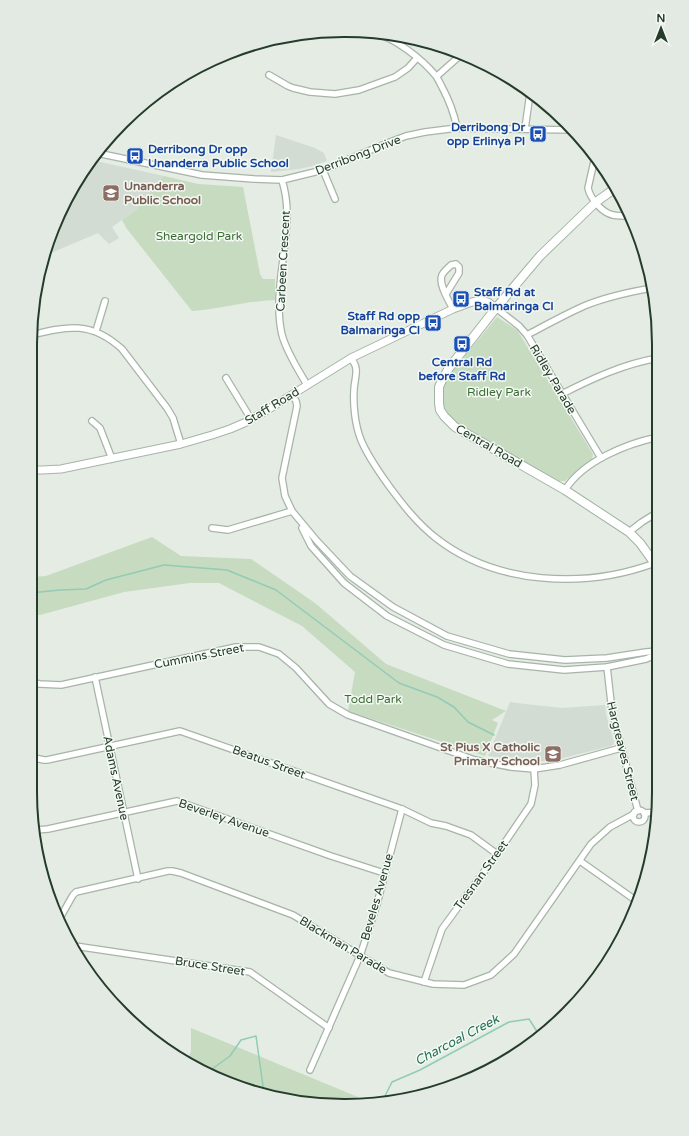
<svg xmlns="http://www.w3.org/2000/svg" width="689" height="1136" font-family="'Varela Round',sans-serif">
  <rect width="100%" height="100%" fill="#e4ece4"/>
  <g fill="#d2dcd3">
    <path d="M276,135L315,148L324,153L327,161L312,166L299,169L271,172Z"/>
    <path d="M91,160L164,176L136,210L112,227L119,238L109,244L98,233L44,256L47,243L83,170Z"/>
    <path d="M510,702L525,704L562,708L605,705L606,714L614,742L613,745L611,746L559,759L536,762H523L488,756Z"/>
  </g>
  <g fill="#c6dbbf">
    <path d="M164,176L198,184L243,187L260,274L263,279H275V300C247,301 220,309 192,311L127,229L122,220L136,210Z"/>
    <path d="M497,317L517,330L593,454L592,459L565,481H559L457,424L444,409L442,389L449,375Z"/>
    <path d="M152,537L181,556L251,559L315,603L386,664L506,711L492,720L498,723L485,756L348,711L355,672L302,626L219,583H190L124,592L40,615H30V577L46,576Z"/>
    <path d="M191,1028L370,1102L344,1106L244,1089L188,1059L191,1051Z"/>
  </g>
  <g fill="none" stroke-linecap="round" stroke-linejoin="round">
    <g stroke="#92cbb6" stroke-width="1.5">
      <path d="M30,593L60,590L86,589L106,580L164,565L227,570L276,590L399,683L437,697L454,707L468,722L494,735"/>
      <path d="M211,1072L212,1069L230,1056L241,1040L256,1036L264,1093"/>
      <path d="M311,1100L327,1102L337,1105"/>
      <path d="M383,1100L392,1082L420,1070L509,1022L529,1019L538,1033V1039"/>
    </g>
    <defs>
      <g id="minor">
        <path d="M375,33C395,38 422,59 436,76C438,79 440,83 442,87C449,100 454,113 457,128"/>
        <path d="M269,75L288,86L293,88L310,92L335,94L359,90L395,77L408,68L417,58"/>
        <path d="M437,76L463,53"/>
        <path d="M525,129L530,93"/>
        <path d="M97,153L202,175L254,179L282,180L323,170L390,142L406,136L425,132L457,128L573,130"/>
        <path d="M595,157L588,188C590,198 602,213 613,215C618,216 624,216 629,216"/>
        <path d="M323,170L335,199"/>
        <path d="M282,180C285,190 287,202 287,213C287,253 273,296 282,335C287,353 298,369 307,385"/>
        <path d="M446,294L459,273V267L456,264L451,265C448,268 444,271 442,275C438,284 449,301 453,309"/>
        <path d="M496,308L519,326L527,335L601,458"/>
        <path d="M96,331L105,301"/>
        <path d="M31,335C69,326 91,321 122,349L167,408L173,418L181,444"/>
        <path d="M527,335C546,325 564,315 584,306C606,297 629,292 652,288"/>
        <path d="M351,358C353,361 356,365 356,369C357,374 354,384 354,390C353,405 355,425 361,440C368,457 379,472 389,486C403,505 417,523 436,538C496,585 585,589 655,563"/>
        <path d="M226,378L251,419"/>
        <path d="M562,394C593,378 624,364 658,358"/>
        <path d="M292,395L296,401L297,406L282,478L285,496L292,511L317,541L350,576L393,607L447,636L509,654L565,660L607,658L646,652L658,651"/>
        <path d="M92,421L100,428L112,459"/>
        <path d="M565,490C583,461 626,444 658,437"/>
        <path d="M212,528L228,530L292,511"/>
        <path d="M302,528L311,546L344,583L387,616L444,645L508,664L564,670L607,667L646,659L658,654"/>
        <path d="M629,532L642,522L658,512"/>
        <path d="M607,667L612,711L638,811"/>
        <path d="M95,677L138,879"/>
        <path d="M30,682L40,684L61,685L236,647H259L279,654L296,668L329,704L348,715L475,760L511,767L534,769L560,765L621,748"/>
        <path d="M30,757L44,760H47L180,731L402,809L431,823L446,826L471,835L497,854"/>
        <circle cx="639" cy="816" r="6"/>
        <path d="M644,813L658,812"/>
        <path d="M36,830L48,829L177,801L331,856L384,873"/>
        <path d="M580,861L638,902"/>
        <path d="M60,918L73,895L76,892L168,871H172L181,873L293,915L389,973L433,984L464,985L491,975L514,954L591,844L610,827L634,814"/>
        <path d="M75,946L250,972L329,1028"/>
        <path d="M424,982L442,929L497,854L531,804L535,785L534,769"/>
        <path d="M310,1070L360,956L377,904L402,809"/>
      </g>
      <path id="tertiary" d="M30,470H42L61,469L181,444L212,435L230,429L244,423L264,412L351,358L453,309L472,302L481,300L488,302L496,308"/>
      <path id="secondary" d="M617,187L596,202L540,256L496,308L449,368L442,380L439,387V403L440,410L444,416L455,427L565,490L629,532L640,543L658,568"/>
    </defs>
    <use href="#minor" stroke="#a7b4a8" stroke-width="8"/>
    <use href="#tertiary" stroke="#a7b4a8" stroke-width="9"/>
    <use href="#secondary" stroke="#a1b4a4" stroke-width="10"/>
    <use href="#minor" stroke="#fff" stroke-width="5.5"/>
    <use href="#tertiary" stroke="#fff" stroke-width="7"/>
    <use href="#secondary" stroke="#fff" stroke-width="8"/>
  </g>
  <defs>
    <symbol id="bus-square" viewBox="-11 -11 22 22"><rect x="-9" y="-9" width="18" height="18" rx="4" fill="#1a4fb4" stroke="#f4f9f4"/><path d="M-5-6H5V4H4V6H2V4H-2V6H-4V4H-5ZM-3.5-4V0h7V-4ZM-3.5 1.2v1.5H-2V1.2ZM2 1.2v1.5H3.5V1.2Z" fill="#fff"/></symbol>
    <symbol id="school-square" viewBox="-11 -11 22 22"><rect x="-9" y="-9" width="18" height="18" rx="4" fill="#8d6e63" stroke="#f4f9f4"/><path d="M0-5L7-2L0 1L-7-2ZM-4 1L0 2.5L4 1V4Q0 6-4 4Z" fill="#fff"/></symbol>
  </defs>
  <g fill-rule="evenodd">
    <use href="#bus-square" x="528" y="124" width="20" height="20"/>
    <use href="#bus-square" x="125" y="146" width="20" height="20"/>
    <use href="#school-square" x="101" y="183" width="20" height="20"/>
    <use href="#bus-square" x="451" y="289" width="20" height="20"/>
    <use href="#bus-square" x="423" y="313" width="20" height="20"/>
    <use href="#bus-square" x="452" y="334" width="20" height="20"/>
    <use href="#school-square" x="543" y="744" width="20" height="20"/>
  </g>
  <g text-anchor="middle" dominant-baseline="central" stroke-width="3" stroke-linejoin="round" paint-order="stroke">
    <g font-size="12" font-weight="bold" fill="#164399" stroke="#f4f9f4" text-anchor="end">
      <text x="525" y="127">Derribong Dr<tspan x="525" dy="14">opp Erlinya Pl</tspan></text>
      <text x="148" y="149" text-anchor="start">Derribong Dr opp<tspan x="148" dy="14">Unanderra Public School</tspan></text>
      <text x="474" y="292" text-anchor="start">Staff Rd at<tspan x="474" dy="14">Balmaringa Cl</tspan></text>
      <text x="420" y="316">Staff Rd opp<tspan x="420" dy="14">Balmaringa Cl</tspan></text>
      <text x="462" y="362" text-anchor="middle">Central Rd<tspan x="462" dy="14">before Staff Rd</tspan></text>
    </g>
    <g font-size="12" fill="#253c2a" stroke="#f4f9f4">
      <text transform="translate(358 155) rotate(-21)">Derribong Drive</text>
      <text transform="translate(283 261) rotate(-87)">Carbeen Crescent</text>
      <text transform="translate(553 379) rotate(59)">Ridley Parade</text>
      <text transform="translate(272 406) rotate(-31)">Staff Road</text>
      <text transform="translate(489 446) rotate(30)">Central Road</text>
      <text transform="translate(199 656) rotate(-11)">Cummins Street</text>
      <text transform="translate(623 751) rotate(76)">Hargreaves Street</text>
      <text transform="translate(269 762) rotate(20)">Beatus Street</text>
      <text transform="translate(116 778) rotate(78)">Adams Avenue</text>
      <text transform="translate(224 818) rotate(19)">Beverley Avenue</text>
      <text transform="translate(481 875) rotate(-54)">Tresnan Street</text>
      <text transform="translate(377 897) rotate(-74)">Beveles Avenue</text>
      <text transform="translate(343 945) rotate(31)">Blackman Parade</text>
      <text transform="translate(210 966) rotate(9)">Bruce Street</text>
    </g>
    <g font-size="12" font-weight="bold" fill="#785e54" stroke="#f4f9f4" text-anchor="start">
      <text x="124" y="186">Unanderra<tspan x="124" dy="14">Public School</tspan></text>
      <text x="540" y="747" text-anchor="end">St Pius X Catholic<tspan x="540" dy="14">Primary School</tspan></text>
    </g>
    <g font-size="12" fill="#3b6e34" stroke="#f4f9f4">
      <text x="199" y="236">Sheargold Park</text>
      <text x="499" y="392">Ridley Park</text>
      <text x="373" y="699">Todd Park</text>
    </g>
    <g font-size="13" font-style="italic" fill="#257257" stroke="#f4f9f4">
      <text transform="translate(457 1040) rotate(-28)">Charcoal Creek</text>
    </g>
  </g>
  <path d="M0 0H689V1136H0ZM344 37H345A307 307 0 0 1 652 344V792A307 307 0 0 1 345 1099H344A307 307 0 0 1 37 792V344A307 307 0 0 1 344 37Z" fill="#e3eae4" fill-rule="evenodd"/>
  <path fill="none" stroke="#253c2a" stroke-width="2" d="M344 37H345A307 307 0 0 1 652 344V792A307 307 0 0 1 345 1099H344A307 307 0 0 1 37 792V344A307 307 0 0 1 344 37Z"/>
  <g transform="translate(661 28)" stroke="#f4f9f4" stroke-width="3" paint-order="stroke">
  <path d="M0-3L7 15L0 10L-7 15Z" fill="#253c2a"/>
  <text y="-6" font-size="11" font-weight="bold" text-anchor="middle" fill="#253c2a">N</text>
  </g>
</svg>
